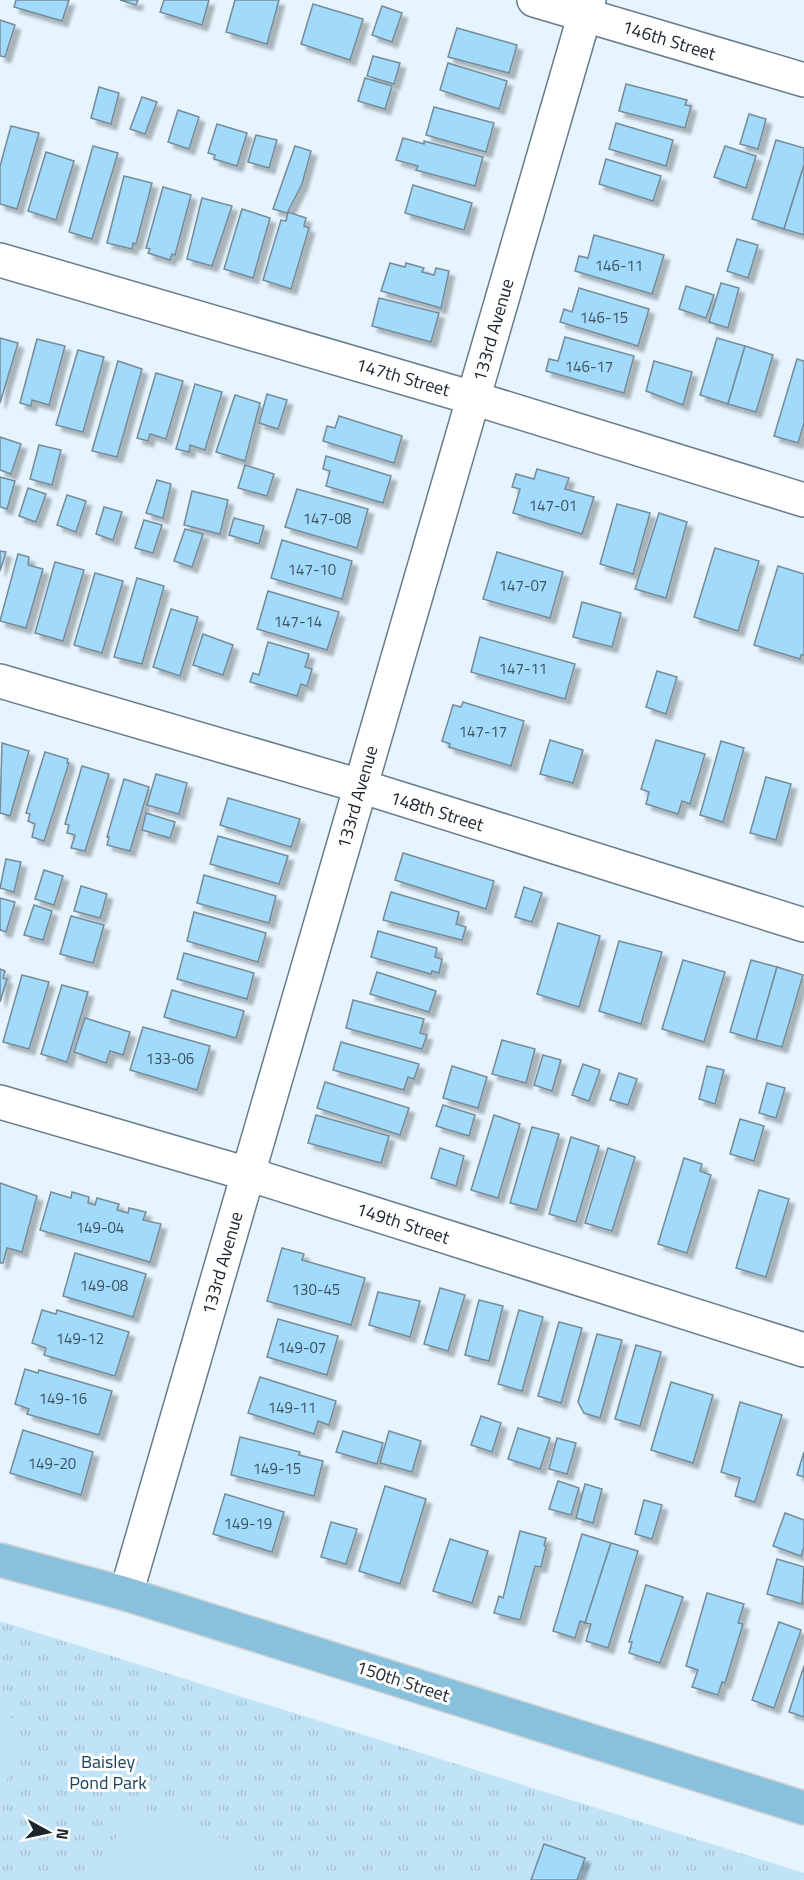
<svg xmlns="http://www.w3.org/2000/svg" width="804" height="1880" font-family="'Titillium Web',sans-serif">
  <defs>
    <pattern id="park-tufts" width="24" height="20" patternUnits="userSpaceOnUse" patternTransform="scale(1.5)"><rect width="24" height="20" fill="#c1e3f8"/><path d="M3 7l-1-3M5 7V3M7 7l1-3M15 17l-1-3M17 17v-4M19 17l1-3" fill="none" stroke="#a5c3d5"/></pattern>
    <filter id="shadow"><feDropShadow dx="5.5" dy="5.5" stdDeviation="1.5" flood-color="#0004"/></filter>
  </defs>
  <rect width="100%" height="100%" fill="#e5f4fd"/>
  <path fill="url(#park-tufts)" d="M0,1621L804,1873V1880H0Z"/>
  <g fill="#c1e3f8">
    <path d="M0,1701L4,1702L20,1737L0,1803Z"/>
    <path d="M128,1804L252,1849L242,1880L101,1878Z"/>
  </g>
  <g fill="#a2dafb" stroke="#758b99" stroke-width="1.5" filter="url(#shadow)">
    <path d="M16,0H69L62,21L14,7Z"/>
    <path d="M120,0H138L136,5Z"/>
    <path d="M164,0H209L202,25L160,12Z"/>
    <path d="M235,0H279L267,44L226,32Z"/>
    <path d="M313,4L363,19L350,60L301,44Z"/>
    <path d="M382,6L402,13L392,42L372,35Z"/>
    <path d="M0,20L15,25L5,57L0,56Z"/>
    <path d="M457,28L517,45L509,73L448,57Z"/>
    <path d="M373,56L400,63L394,84L367,76Z"/>
    <path d="M448,63L507,81L499,109L440,90Z"/>
    <path d="M365,78L392,86L385,109L358,101Z"/>
    <path d="M626,84L687,100L685,105L691,106L685,128L619,111Z"/>
    <path d="M99,87L119,93L111,124L91,118Z"/>
    <path d="M142,97L157,102L145,134L130,129Z"/>
    <path d="M434,107L494,123L486,152L426,135Z"/>
    <path d="M178,110L199,117L189,149L168,142Z"/>
    <path d="M749,114L766,119L758,149L740,144Z"/>
    <path d="M616,123L673,140L666,166L609,149Z"/>
    <path d="M217,124L247,133L237,166L214,159L215,155L208,153Z"/>
    <path d="M11,126L39,133L17,209L0,204V166Z"/>
    <path d="M256,135L277,140L269,168L248,162Z"/>
    <path d="M403,138L424,144V141L483,157L475,186L416,170L418,166L396,160Z"/>
    <path d="M776,140L804,148V165L784,229L752,219Z"/>
    <path d="M93,146L118,153L92,239L69,232Z"/>
    <path d="M295,146L311,151L302,184L287,213L273,209Z"/>
    <path d="M725,146L756,156L746,188L714,177Z"/>
    <path d="M46,152L74,161L56,220L28,211Z"/>
    <path d="M606,159L661,176L653,201L599,184Z"/>
    <path d="M804,165V235L784,229Z"/>
    <path d="M124,176L152,183L136,244L133,243L132,249L107,243Z"/>
    <path d="M413,185L472,203L464,230L405,213Z"/>
    <path d="M163,187L191,195L175,255L172,254L170,260L148,253L150,249L146,248Z"/>
    <path d="M202,198L232,206L212,266L187,259Z"/>
    <path d="M242,209L270,218L253,278L224,269Z"/>
    <path d="M288,212L306,218L304,226L309,228L291,289L263,280L281,220L286,221Z"/>
    <path d="M594,235L664,255L652,294L575,271L579,256L588,258Z"/>
    <path d="M737,239L758,245L748,278L727,271Z"/>
    <path d="M390,263L405,267L406,263L424,268L422,272L434,275L436,268L449,271L441,308L381,291Z"/>
    <path d="M721,283L739,288L728,328L709,322Z"/>
    <path d="M686,286L714,295L706,318L679,309Z"/>
    <path d="M579,288L649,309L638,346L560,322L564,309L572,312Z"/>
    <path d="M379,298L439,313L431,342L372,326Z"/>
    <path d="M565,337L634,356L624,393L546,371L549,359L558,361Z"/>
    <path d="M0,338L18,343L0,403Z"/>
    <path d="M717,338L745,346L728,404L700,395Z"/>
    <path d="M37,339L65,346L49,405L32,400L31,406L20,403Z"/>
    <path d="M745,346L773,355L756,412L728,404Z"/>
    <path d="M78,350L104,357L83,432L56,425Z"/>
    <path d="M797,359L804,361V423L798,443L774,436Z"/>
    <path d="M118,361L142,369L117,457L92,451Z"/>
    <path d="M654,361L692,372L683,405L646,391Z"/>
    <path d="M156,373L183,381L166,439L150,434L148,441L137,438Z"/>
    <path d="M195,384L222,392L205,450L190,445L189,452L176,449Z"/>
    <path d="M267,394L287,400L278,429L259,423Z"/>
    <path d="M235,395L260,403L245,461L216,452Z"/>
    <path d="M339,416L402,436L394,463L323,441L327,426L335,428Z"/>
    <path d="M0,437L21,444L11,474L0,470Z"/>
    <path d="M39,445L61,450L52,485L30,479Z"/>
    <path d="M326,456L391,476L383,503L326,486L330,471L323,469Z"/>
    <path d="M245,465L274,474L267,496L238,488Z"/>
    <path d="M537,469L569,478L565,489L594,497L582,534L513,513L520,489L512,487L516,474L534,479Z"/>
    <path d="M0,477L15,481L7,509L0,507Z"/>
    <path d="M157,480L171,484L163,518L146,513Z"/>
    <path d="M28,488L46,494L36,522L19,516Z"/>
    <path d="M297,489L368,509L357,548L285,527Z"/>
    <path d="M192,491L228,500L220,534L184,525Z"/>
    <path d="M67,495L86,501L76,532L57,525Z"/>
    <path d="M617,504L650,513L633,574L600,564Z"/>
    <path d="M104,507L122,512L113,540L96,534Z"/>
    <path d="M659,513L687,522L666,598L635,589Z"/>
    <path d="M234,518L264,526L259,544L229,535Z"/>
    <path d="M144,520L162,525L153,553L135,548Z"/>
    <path d="M185,529L203,534L192,567L174,561Z"/>
    <path d="M282,540L352,561L342,599L271,578Z"/>
    <path d="M715,548L759,561L738,631L694,617Z"/>
    <path d="M0,551L6,552L0,571Z"/>
    <path d="M497,552L563,572L550,618L483,599Z"/>
    <path d="M18,554L29,557L28,565L43,569L26,628L0,621Z"/>
    <path d="M55,562L84,570L63,641L35,633Z"/>
    <path d="M778,566L804,574V655H801L800,659L754,645Z"/>
    <path d="M95,573L123,581L102,653L74,645Z"/>
    <path d="M137,578L164,586L142,664L114,657Z"/>
    <path d="M268,591L339,612L327,650L257,629Z"/>
    <path d="M582,602L621,613L612,647L573,637Z"/>
    <path d="M171,609L198,617L180,676L153,667Z"/>
    <path d="M203,634L233,645L223,675L193,665Z"/>
    <path d="M480,637L575,664L565,699L471,672Z"/>
    <path d="M268,642L309,654L305,667L312,669L307,686L301,684L297,696L250,682L253,673L259,675Z"/>
    <path d="M657,671L677,677L666,714L646,707Z"/>
    <path d="M463,702L524,721L511,766L449,747L450,744L442,741L453,705L461,707Z"/>
    <path d="M550,740L583,750L573,783L540,774Z"/>
    <path d="M656,740L705,754L690,804L682,801L678,814L646,804L649,792L641,789Z"/>
    <path d="M721,741L744,748L723,822L700,815Z"/>
    <path d="M2,743L29,751L10,816L0,813Z"/>
    <path d="M45,752L68,759L67,763H69L44,841L32,837L35,824L28,821L30,814L26,813Z"/>
    <path d="M82,766L109,774L85,851L71,848L75,835L67,833L69,825L65,824Z"/>
    <path d="M156,774L187,783L179,814L147,805Z"/>
    <path d="M766,777L791,784L776,840L750,833Z"/>
    <path d="M124,779L149,787L130,851L107,845L109,837H107Z"/>
    <path d="M228,798L300,819L291,847L220,825Z"/>
    <path d="M146,813L175,822L170,838L142,830Z"/>
    <path d="M218,836L288,856L279,884L210,864Z"/>
    <path d="M403,853L494,881L486,909L395,880Z"/>
    <path d="M6,859L21,862L14,892L0,888Z"/>
    <path d="M44,870L63,876L54,905L35,899Z"/>
    <path d="M204,875L276,896L269,923L197,903Z"/>
    <path d="M81,886L107,894L100,918L74,911Z"/>
    <path d="M524,887L542,893L532,922L515,917Z"/>
    <path d="M391,892L459,912L456,924L466,927L462,940L383,920Z"/>
    <path d="M0,898L15,902L6,932L0,930Z"/>
    <path d="M34,905L52,911L43,940L24,935Z"/>
    <path d="M194,912L266,933L258,962L187,941Z"/>
    <path d="M71,916L104,925L93,963L60,954Z"/>
    <path d="M558,923L600,936L579,1007L537,994Z"/>
    <path d="M378,931L437,948L435,957L442,959L439,973L432,971L431,974L371,957Z"/>
    <path d="M619,941L662,952L641,1024L599,1011Z"/>
    <path d="M184,953L254,973L247,999L177,979Z"/>
    <path d="M683,960L725,972L704,1042L662,1029Z"/>
    <path d="M751,960L777,967L756,1040L730,1032Z"/>
    <path d="M777,967L803,975L782,1047L756,1040Z"/>
    <path d="M0,969L5,971L3,978L7,979L0,1002Z"/>
    <path d="M377,972L436,991L429,1012L370,994Z"/>
    <path d="M22,975L49,982L29,1049L3,1042Z"/>
    <path d="M62,985L88,992L67,1062L41,1054Z"/>
    <path d="M172,990L244,1011L236,1038L164,1017Z"/>
    <path d="M353,1000L424,1019L420,1033L427,1035L422,1049L346,1028Z"/>
    <path d="M85,1018L130,1032L123,1055L110,1051L106,1063L74,1052Z"/>
    <path d="M143,1027L210,1046L197,1090L130,1070Z"/>
    <path d="M502,1040L535,1049L526,1083L492,1074Z"/>
    <path d="M341,1042L419,1064L414,1079L408,1077L404,1090L333,1070Z"/>
    <path d="M543,1055L561,1060L552,1091L534,1085Z"/>
    <path d="M583,1064L600,1070L589,1101L572,1095Z"/>
    <path d="M452,1066L487,1077L478,1108L443,1098Z"/>
    <path d="M707,1066L724,1070L715,1104L699,1099Z"/>
    <path d="M619,1073L637,1079L628,1105L610,1100Z"/>
    <path d="M325,1082L409,1108L400,1135L317,1108Z"/>
    <path d="M767,1083L785,1088L776,1118L759,1113Z"/>
    <path d="M443,1105L475,1115L469,1136L436,1126Z"/>
    <path d="M316,1115L389,1136L381,1163L308,1143Z"/>
    <path d="M494,1115L520,1124L498,1198L471,1190Z"/>
    <path d="M740,1119L764,1126L754,1161L730,1154Z"/>
    <path d="M532,1127L559,1134L537,1210L510,1203Z"/>
    <path d="M571,1137L599,1146L576,1222L549,1214Z"/>
    <path d="M440,1148L464,1156L456,1186L431,1178Z"/>
    <path d="M608,1148L635,1157L612,1231L585,1223Z"/>
    <path d="M684,1158L702,1164L700,1171L711,1175L687,1253L658,1244Z"/>
    <path d="M0,1183L37,1196L22,1252L7,1248L3,1263H0Z"/>
    <path d="M759,1190L789,1199L766,1277L736,1268Z"/>
    <path d="M51,1192L71,1198L72,1192L89,1197L88,1203L95,1205L97,1198L119,1204L117,1210L128,1213L129,1208L146,1212L143,1220L161,1224L150,1262L40,1230Z"/>
    <path d="M282,1248L304,1254L302,1260L365,1278L351,1325L267,1301Z"/>
    <path d="M75,1253L146,1274L133,1317L63,1296Z"/>
    <path d="M440,1288L465,1295L448,1351L424,1344Z"/>
    <path d="M378,1292L420,1301L410,1337L369,1325Z"/>
    <path d="M479,1300L503,1306L489,1361L465,1355Z"/>
    <path d="M42,1310L56,1314L57,1310L129,1332L115,1376L44,1355L46,1348L32,1343Z"/>
    <path d="M519,1310L543,1317L522,1391L498,1384Z"/>
    <path d="M278,1319L338,1336L327,1375L267,1357Z"/>
    <path d="M559,1322L582,1328L561,1403L538,1396Z"/>
    <path d="M597,1334L622,1340L600,1418L584,1413L578,1402Z"/>
    <path d="M636,1345L661,1352L640,1426L615,1419Z"/>
    <path d="M25,1369L38,1373L39,1370L112,1391L99,1435L27,1414L29,1409L15,1404Z"/>
    <path d="M260,1377L336,1401L329,1425L318,1421L314,1434L248,1413Z"/>
    <path d="M671,1382L713,1395L693,1463L651,1450Z"/>
    <path d="M740,1402L782,1415L755,1502L735,1496L740,1478L721,1472Z"/>
    <path d="M481,1416L501,1423L492,1452L471,1445Z"/>
    <path d="M518,1428L550,1438L540,1469L508,1459Z"/>
    <path d="M23,1430L93,1452L81,1495L10,1473Z"/>
    <path d="M343,1431L383,1443L377,1464L336,1452Z"/>
    <path d="M389,1431L421,1441L412,1472L380,1463Z"/>
    <path d="M240,1437L300,1452L299,1455L323,1461L314,1496L231,1475Z"/>
    <path d="M557,1438L576,1443L567,1474L549,1469Z"/>
    <path d="M804,1452V1477L797,1475Z"/>
    <path d="M558,1481L579,1488L571,1515L549,1509Z"/>
    <path d="M585,1484L602,1489L593,1523L576,1518Z"/>
    <path d="M385,1486L426,1499L400,1584L359,1571Z"/>
    <path d="M225,1494L284,1512L272,1552L213,1534Z"/>
    <path d="M644,1500L662,1505L652,1539L635,1534Z"/>
    <path d="M785,1513L804,1520V1547L801,1556L773,1546Z"/>
    <path d="M331,1522L357,1529L346,1564L321,1557Z"/>
    <path d="M520,1531L546,1538L544,1545L546,1546L541,1567L535,1566L520,1620L494,1613L499,1596L503,1598Z"/>
    <path d="M582,1534L611,1543L585,1623L580,1621L575,1638L553,1631Z"/>
    <path d="M450,1539L488,1551L472,1603L433,1591Z"/>
    <path d="M611,1543L638,1551L608,1648L586,1641L591,1624L585,1623Z"/>
    <path d="M777,1559L804,1567L802,1604L767,1594Z"/>
    <path d="M646,1585L683,1597L660,1663L629,1653L632,1642H629Z"/>
    <path d="M707,1593L744,1604L738,1623L743,1624L725,1683L722,1682L718,1695L692,1687L698,1670L686,1666Z"/>
    <path d="M779,1622L801,1630L774,1708L752,1700Z"/>
    <path d="M804,1666V1717L789,1712Z"/>
    <path d="M544,1844L585,1858L577,1880H531Z"/>
  </g>
  <g fill="none" stroke-linecap="round" stroke-linejoin="round">
    <defs>
      <g id="minor">
        <path d="M534,0L804,80"/>
        <path d="M0,260L473,398L804,500"/>
        <path d="M0,681L360,786L804,925"/>
        <path d="M0,1102L248,1174L804,1350"/>
        <path d="M126,1594L589,0"/>
      </g>
      <path id="major" d="M0,1560L126,1594L804,1808"/>
    </defs>
    <use href="#minor" stroke="#677d8b" stroke-width="36"/>
    <use href="#major" stroke="#d2d3d5" stroke-width="36"/>
    <use href="#minor" stroke="#fff" stroke-width="33"/>
    <use href="#major" stroke="#89c1dd" stroke-width="33"/>
  </g>
  <g text-anchor="middle" dominant-baseline="central" stroke-width="6" stroke-linejoin="round" paint-order="stroke">
    <g font-size="15" fill="#3e525f">
      <text x="619" y="265">146-11</text>
      <text x="604" y="317">146-15</text>
      <text x="589" y="366">146-17</text>
      <text x="553" y="505">147-01</text>
      <text x="327" y="518">147-08</text>
      <text x="312" y="569">147-10</text>
      <text x="523" y="585">147-07</text>
      <text x="298" y="621">147-14</text>
      <text x="523" y="668">147-11</text>
      <text x="483" y="731">147-17</text>
      <text x="170" y="1058">133-06</text>
      <text x="100" y="1227">149-04</text>
      <text x="104" y="1285">149-08</text>
      <text x="316" y="1289">130-45</text>
      <text x="80" y="1338">149-12</text>
      <text x="302" y="1347">149-07</text>
      <text x="63" y="1398">149-16</text>
      <text x="292" y="1407">149-11</text>
      <text x="52" y="1463">149-20</text>
      <text x="277" y="1468">149-15</text>
      <text x="248" y="1523">149-19</text>
    </g>
    <g font-size="18" fill="#1c252b" stroke="#fefefe">
      <text transform="translate(669 40) rotate(17)">146th Street</text>
      <text transform="translate(493 330) rotate(-74)">133rd Avenue</text>
      <text transform="translate(403 377) rotate(16)">147th Street</text>
      <text transform="translate(357 797) rotate(-74)">133rd Avenue</text>
      <text transform="translate(437 811) rotate(17)">148th Street</text>
      <text transform="translate(403 1223) rotate(18)">149th Street</text>
      <text transform="translate(222 1263) rotate(-74)">133rd Avenue</text>
      <text transform="translate(403 1681) rotate(18)">150th Street</text>
    </g>
    <g font-size="18" fill="#18445c" stroke="#fefefe">
      <text x="108" y="1761">Baisley<tspan x="108" dy="21">Pond Park</tspan></text>
    </g>
  </g>
  <g transform="translate(48 1832) rotate(98)" stroke="#fefefe" stroke-width="4.5" paint-order="stroke">
  <path d="M0-4.5L10 22L0 15L-10 22Z" fill="#1c252b"/>
  <text y="-9" font-size="16" font-weight="bold" text-anchor="middle" fill="#1c252b">N</text>
  </g>
</svg>
